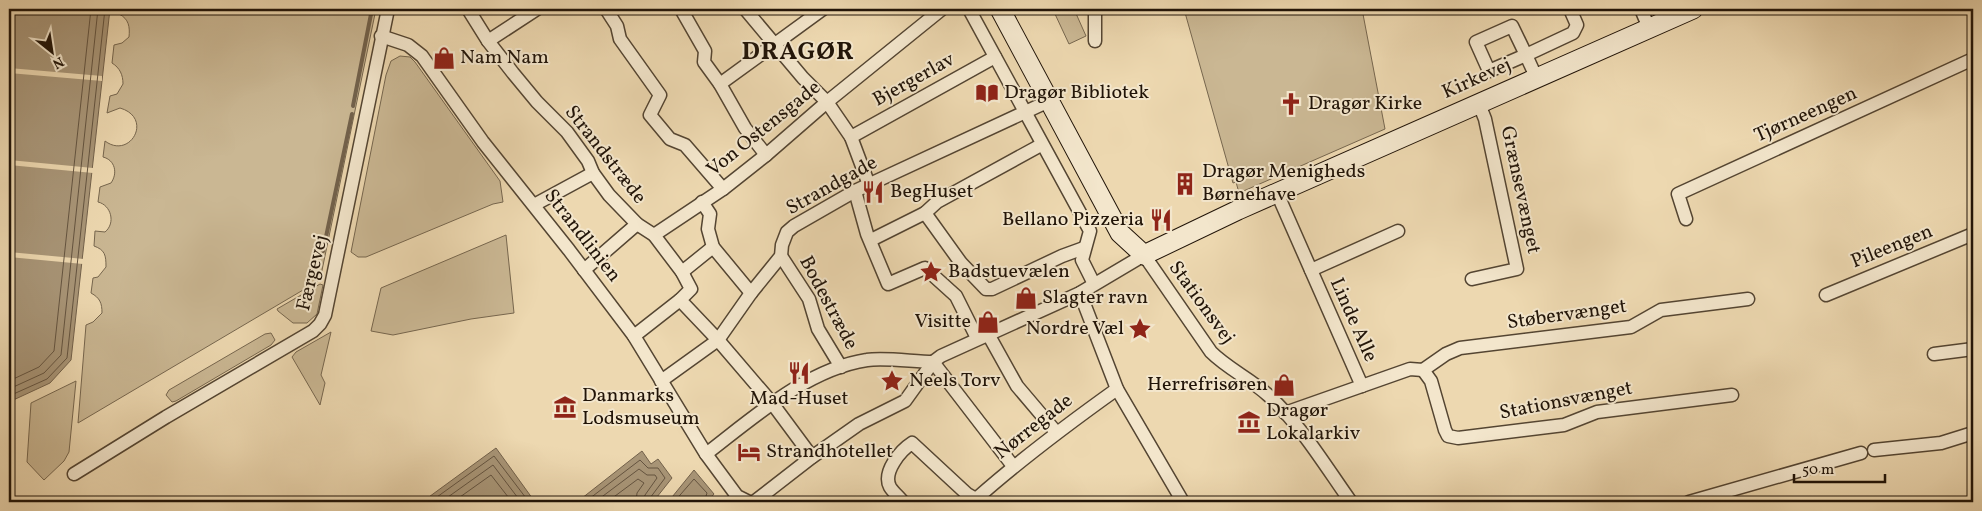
<svg xmlns="http://www.w3.org/2000/svg" width="1982" height="511" font-family="Vollkorn,serif">
  <rect width="100%" height="100%" fill="#edd8b0"/>
  <filter id="stains"><feTurbulence type="fractalNoise" baseFrequency=".004" numOctaves="4"/><feColorMatrix values="0 0 0 0 .2 0 0 0 0 .09 0 0 0 0 .02 0 0 0 .5 -.17"/></filter>
  <radialGradient id="worn" r=".72"><stop offset=".6" stop-color="#630" stop-opacity="0"/><stop offset="1" stop-color="#630" stop-opacity=".3"/></radialGradient>
  <g fill="#cab793" stroke="#76664e">
    <path d="M119,9H376L320,280L78,423L86,325L93,322L102,313C102,303 100,298 91,293L93,278L98,277L106,267C106,255 105,250 94,246L95,231L105,232C116,223 111,205 98,202L100,187L111,183C118,173 115,160 103,157L105,141C130,160 154,118 120,108L107,113L110,96L117,94L123,84C123,75 120,68 112,63L114,45L122,43L129,37C130,27 129,19 119,14Z"/>
    <path d="M1066,9H1074L1086,36L1069,44L1055,14Z"/>
    <path d="M1184,9H1362L1385,129L1239,193L1236,182L1233,183Z"/>
    <path d="M400,56L410,57L415,62L500,181L503,202L493,204L366,257H358L351,252L386,75L391,61Z"/>
    <path d="M506,235L514,313L471,319L393,335L371,331L381,288Z"/>
    <path d="M320,284L323,285L317,314L307,323H293L278,311L277,309Z"/>
    <path d="M331,332L321,375L325,383L320,405L292,357L296,352Z"/>
    <path d="M271,333L275,340L271,345L176,401L172,402L166,395L169,390L265,334Z"/>
    <path d="M76,381L69,452L64,461L44,480L27,462L31,403Z"/>
  </g>
  <g fill="#a89577" stroke="#72614b">
    <path d="M9,9H110L71,360L50,383L9,402Z"/>
    <path d="M496,448L535,502H422Z"/>
    <path d="M642,451L651,464L658,459L672,478L653,502H577Z"/>
    <path d="M694,470L714,494L707,502H668Z"/>
  </g>
  <g fill="#edd8b0">
    <path d="M9,68L102,76V81L9,73Z"/>
    <path d="M9,160L93,168V173L9,165Z"/>
    <path d="M9,252L84,259L83,264L9,257Z"/>
  </g>
  <g fill="none" stroke-linecap="round" stroke-linejoin="round">
    <g stroke="#645440" stroke-width="1">
      <path d="M9,381L39,367L54,351L91,9"/>
      <path d="M9,389L44,373L61,355L98,9"/>
      <path d="M9,396L47,379L67,358L105,9"/>
      <path d="M430,502L494,456L529,502"/>
      <path d="M441,502L493,465L521,502"/>
      <path d="M453,502L491,475L512,502"/>
      <path d="M585,502L640,460L648,468H658L665,478L650,498L649,502"/>
      <path d="M595,502L639,469L647,475H655L657,478L645,495L643,502"/>
      <path d="M607,502L638,479L644,483L637,493L636,502"/>
      <path d="M674,502L694,479L707,493L704,502"/>
    </g>
    <g stroke="#72614b" stroke-width="4">
      <path d="M353,106L372,9"/>
      <path d="M323,251L352,114"/>
    </g>
    <defs>
      <g id="street">
        <path d="M468,9L488,41L513,73L537,102L567,132L588,161L593,173L609,195L637,224L654,235L682,272L691,289L680,300L718,340L772,403L812,457"/>
        <path d="M606,9L617,26L620,39L660,95L650,115L670,139L685,145L723,189"/>
        <path d="M681,9L705,51L704,62L720,84L745,128L766,155"/>
        <path d="M745,9L803,78L827,102L851,137L869,185"/>
        <path d="M969,9L1090,231L1082,260L1094,284"/>
        <path d="M1095,9V41"/>
        <path d="M1641,9L1649,28"/>
        <path d="M1512,26L1526,55L1489,71L1476,42Z"/>
        <path d="M381,36L408,45L422,56L483,142L569,250L634,336L706,454L737,496L749,502"/>
        <path d="M488,41L537,9"/>
        <path d="M1536,77L1526,55L1573,33L1577,25L1570,9"/>
        <path d="M720,84L823,9"/>
        <path d="M851,137L995,57"/>
        <path d="M855,191L867,234L888,284L925,268L956,296L977,338"/>
        <path d="M1277,193L1362,386"/>
        <path d="M702,202L710,214L708,229L713,247L751,293"/>
        <path d="M534,205L593,173"/>
        <path d="M925,213L937,202L1041,145"/>
        <path d="M1686,219L1678,194L1973,59"/>
        <path d="M654,235L723,189L766,155L827,102L942,9"/>
        <path d="M871,240L925,213L961,263L986,289H992L1062,256L1084,248"/>
        <path d="M781,256L809,299L818,329L841,367"/>
        <path d="M584,270L637,224"/>
        <path d="M1311,270L1398,231"/>
        <path d="M682,272L713,247"/>
        <path d="M1472,279L1517,269L1485,119L1479,104"/>
        <path d="M1080,293L1117,389L1183,502"/>
        <path d="M1826,295L1973,234"/>
        <path d="M988,334L1017,386L1056,432"/>
        <path d="M634,336L680,300"/>
        <path d="M1934,354L1973,349"/>
        <path d="M933,362L1013,466"/>
        <path d="M1423,370L1431,381L1445,430L1448,436L1458,438L1564,425L1597,412L1732,395"/>
        <path d="M1423,370L1446,354L1460,348L1631,327L1661,310L1748,299"/>
        <path d="M661,381L718,340L751,293L781,256L782,245L787,232L794,226L855,191L1049,101"/>
        <path d="M1285,413L1410,369L1423,370"/>
        <path d="M1874,450L1941,443L1973,433"/>
        <path d="M706,454C753,418 807,369 867,360C884,357 915,362 933,362"/>
        <path d="M74,474L166,417L313,331L320,324L325,315L388,9"/>
        <path d="M976,499C1021,459 1068,424 1117,389"/>
        <path d="M754,502L812,457L859,424L905,401L933,362L941,356L1080,293L1144,255L1211,352C1228,369 1251,379 1269,396C1301,425 1326,467 1351,502"/>
        <path d="M903,502C899,497 893,492 890,487C882,472 901,450 912,443L967,494L981,502"/>
        <path d="M1689,502L1861,453"/>
      </g>
      <path id="secondary" d="M1000,9L1120,233L1144,255L1238,210L1693,9"/>
    </defs>
    <use href="#street" stroke="#544532" stroke-width="15"/>
    <use href="#secondary" stroke="#211408" stroke-width="21"/>
    <use href="#street" stroke="#f3e6cc" stroke-width="12"/>
    <use href="#secondary" stroke="#f3e6cc" stroke-width="19"/>
  </g>
  <defs>
    <symbol id="shop-bare" viewBox="-9 -9 18 18"><path d="M-5-2.5h2.3a2.7 3.5 0 0 1 5.4 0H5L5.5 6h-11ZM-1.5-2.5h3a1.5 2.3 0 0 0-3 0Z" fill="#8f2418" stroke="#f3e6cc" stroke-width="2.5" paint-order="stroke"/></symbol>
    <symbol id="library-bare" viewBox="-9 -9 18 18"><path d="M-6-4Q-3-5.5-.7-3.5V5Q-3 3-6 4ZM6-4Q3-5.5 .7-3.5V5Q3 3 6 4Z" fill="#8f2418" stroke="#f3e6cc" stroke-width="2.5" paint-order="stroke"/></symbol>
    <symbol id="church-bare" viewBox="-9 -9 18 18"><path d="M-1.2-6h2.4v3.5h3.3v2.4h-3.3V6h-2.4V-.1h-3.3v-2.4h3.3Z" fill="#8f2418" stroke="#f3e6cc" stroke-width="2.5" paint-order="stroke"/></symbol>
    <symbol id="building-bare" viewBox="-9 -9 18 18"><path d="M-4-6H4V6H1V3H-1V6H-4ZM-2.5-4.3h1.7v1.8h-1.7ZM.8-4.3h1.7v1.8H.8ZM-2.5-1h1.7V.8h-1.7ZM.8-1h1.7V.8H.8Z" fill="#8f2418" stroke="#f3e6cc" stroke-width="2.5" paint-order="stroke"/></symbol>
    <symbol id="restaurant-bare" viewBox="-9 -9 18 18"><path d="M-5-6h1v4h1v-4h1v4h1v-4h1v5L-1.5 .5V6h-2V.5L-5-1ZM5-6V6H3V1.5H1.5Q1.5-4 5-6Z" fill="#8f2418" stroke="#f3e6cc" stroke-width="2.5" paint-order="stroke"/></symbol>
    <symbol id="sight-bare" viewBox="-9 -9 18 18"><path d="M0-6L1.8-2.2L6-1.7L2.9 1.2L3.7 5.4L0 3.3L-3.7 5.4L-2.9 1.2L-6-1.7L-1.8-2.2Z" fill="#8f2418" stroke="#f3e6cc" stroke-width="2.5" paint-order="stroke"/></symbol>
    <symbol id="museum-bare" viewBox="-9 -9 18 18"><path d="M0-6L6-3V-2H-6V-3ZM-5-1h2V3h-2ZM-1-1h2V3h-2ZM3-1h2V3H3ZM-6 4H6V6H-6Z" fill="#8f2418" stroke="#f3e6cc" stroke-width="2.5" paint-order="stroke"/></symbol>
    <symbol id="hotel-bare" viewBox="-9 -9 18 18"><path d="M-6-4.5h1.5V1H6V5H4.5V3h-9V5H-6ZM-4 0a1.8 1.8 0 1 1 3.6 0ZM.5 0V-2.5h3Q6-2.5 6 0Z" fill="#8f2418" stroke="#f3e6cc" stroke-width="2.5" paint-order="stroke"/></symbol>
  </defs>
  <g fill-rule="evenodd">
    <use href="#shop-bare" x="428" y="42" width="32" height="32"/>
    <use href="#library-bare" x="971" y="77" width="32" height="32"/>
    <use href="#church-bare" x="1275" y="88" width="32" height="32"/>
    <use href="#building-bare" x="1169" y="168" width="32" height="32"/>
    <use href="#restaurant-bare" x="857" y="176" width="32" height="32"/>
    <use href="#restaurant-bare" x="1145" y="204" width="32" height="32"/>
    <use href="#sight-bare" x="915" y="256" width="32" height="32"/>
    <use href="#shop-bare" x="1010" y="282" width="32" height="32"/>
    <use href="#shop-bare" x="972" y="306" width="32" height="32"/>
    <use href="#sight-bare" x="1124" y="313" width="32" height="32"/>
    <use href="#restaurant-bare" x="783" y="357" width="32" height="32"/>
    <use href="#sight-bare" x="876" y="365" width="32" height="32"/>
    <use href="#shop-bare" x="1268" y="369" width="32" height="32"/>
    <use href="#museum-bare" x="549" y="391" width="32" height="32"/>
    <use href="#museum-bare" x="1233" y="406" width="32" height="32"/>
    <use href="#hotel-bare" x="733" y="436" width="32" height="32"/>
  </g>
  <g text-anchor="middle" dominant-baseline="central" stroke-width="4" stroke-linejoin="round" paint-order="stroke">
    <g font-size="20" fill="#211408" stroke="#f3e6cc" text-anchor="start">
      <text x="460" y="58">Nam Nam</text>
      <text x="1004" y="93">Dragør Bibliotek</text>
      <text x="1308" y="104">Dragør Kirke</text>
      <text x="1202" y="172">Dragør Menigheds<tspan x="1202" dy="23">Børnehave</tspan></text>
      <text x="890" y="192">BegHuset</text>
      <text x="1144" y="220" text-anchor="end">Bellano Pizzeria</text>
      <text x="948" y="272">Badstuevælen</text>
      <text x="1042" y="298">Slagter ravn</text>
      <text x="971" y="322" text-anchor="end">Visitte</text>
      <text x="1124" y="329" text-anchor="end">Nordre Væl</text>
      <text x="909" y="381">Neels Torv</text>
      <text x="1268" y="385" text-anchor="end">Herrefrisøren</text>
      <text x="582" y="396">Danmarks<tspan x="582" dy="23">Lodsmuseum</tspan></text>
      <text x="799" y="399" text-anchor="middle">Mad-Huset</text>
      <text x="1266" y="411">Dragør<tspan x="1266" dy="23">Lokalarkiv</tspan></text>
      <text x="766" y="452">Strandhotellet</text>
    </g>
    <g font-size="20" fill="#211408" stroke="#f3e6cc">
      <text transform="translate(1477 79) rotate(-24)">Kirkevej</text>
      <text transform="translate(914 80) rotate(-29)">Bjergerlav</text>
      <text transform="translate(1806 115) rotate(-24)">Tjørneengen</text>
      <text transform="translate(764 129) rotate(-39)">Von Ostensgade</text>
      <text transform="translate(605 155) rotate(52)">Strandstræde</text>
      <text transform="translate(832 186) rotate(-29)">Strandgade</text>
      <text transform="translate(1520 190) rotate(78)">Grænsevænget</text>
      <text transform="translate(582 236) rotate(52)">Strandlinien</text>
      <text transform="translate(1892 247) rotate(-22)">Pileengen</text>
      <text transform="translate(313 273) rotate(-76)">Færgevej</text>
      <text transform="translate(828 303) rotate(62)">Bodestræde</text>
      <text transform="translate(1201 303) rotate(54)">Stationsvej</text>
      <text transform="translate(1567 315) rotate(-8)">Støbervænget</text>
      <text transform="translate(1353 320) rotate(66)">Linde Alle</text>
      <text transform="translate(1566 401) rotate(-11)">Stationsvænget</text>
      <text transform="translate(1034 427) rotate(-38)">Nørregade</text>
    </g>
    <g font-size="25" font-weight="bold" letter-spacing="1" fill="#211408" stroke="#f3e6cc">
      <text x="798" y="52">DRAGØR</text>
    </g>
  </g>
  <rect width="1982" height="511" fill="none" stroke="#edd8b0" stroke-width="30"/>
  <rect x="10" y="10" width="1962" height="491" fill="none" stroke="#211408" stroke-width="2.5"/>
  <rect x="15" y="15" width="1952" height="481" fill="none" stroke="#211408"/>
  <g transform="translate(52 52) rotate(150)" stroke="#f3e6cc" stroke-width="4" paint-order="stroke">
  <path d="M0-4L9 19L0 12L-9 19Z" fill="#211408"/>
  <text y="-8" font-size="14" font-weight="bold" text-anchor="middle" fill="#211408">N</text>
  </g>
  <path d="M1794 474v8h91v-8" fill="none" stroke="#211408" stroke-width="2.5"/>
  <text x="1802" y="474" font-size="15" fill="#211408" stroke="#f3e6cc" stroke-width="4" paint-order="stroke">50 m</text>
  <rect width="100%" height="100%" filter="url(#stains)"/>
  <rect width="100%" height="100%" fill="url(#worn)"/>
</svg>
